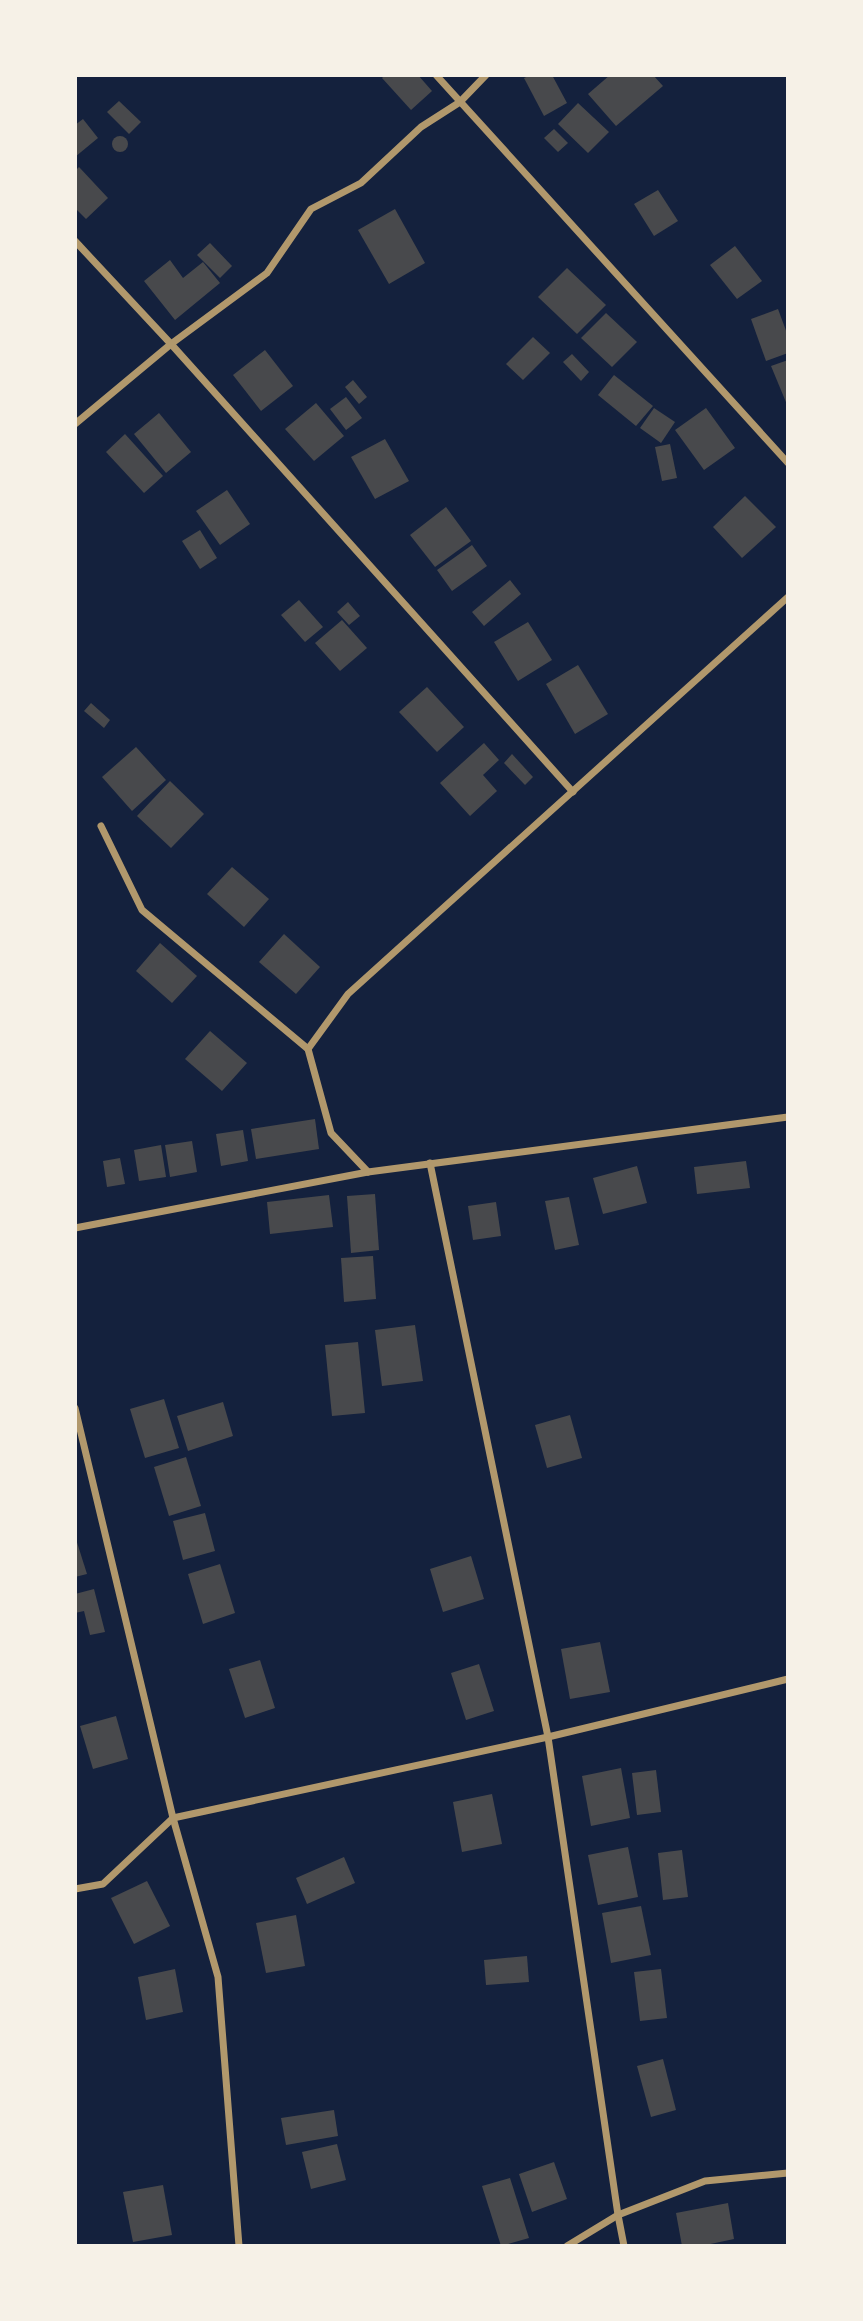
<svg xmlns="http://www.w3.org/2000/svg" width="863" height="2321" font-family="'PT Sans',sans-serif">
  <rect width="100%" height="100%" fill="#14213d"/>
  <g fill="#48494c">
    <path d="M385,75H418L432,91L411,110L382,78Z"/>
    <path d="M531,75H552L567,103L544,116L524,78Z"/>
    <path d="M610,75H653L663,86L616,126L588,94Z"/>
    <path d="M119,101L141,122L129,134L107,112Z"/>
    <path d="M578,103L609,132L588,153L558,124Z"/>
    <path d="M83,119L98,138L75,157V125Z"/>
    <path d="M554,129L568,143L558,152L544,138Z"/>
    <circle cx="120" cy="144" r="8"/>
    <path d="M79,167L108,198L86,219L75,208V171Z"/>
    <path d="M658,190L678,221L654,236L634,204Z"/>
    <path d="M395,209L425,263L389,284L358,230Z"/>
    <path d="M210,243L232,266L220,278L197,255Z"/>
    <path d="M735,246L762,281L737,299L710,265Z"/>
    <path d="M170,260L183,278L203,262L220,283L175,320L144,281Z"/>
    <path d="M567,268L606,305L577,334L538,297Z"/>
    <path d="M778,309L788,336V353L766,361L751,319Z"/>
    <path d="M606,313L637,342L612,367L581,338Z"/>
    <path d="M533,337L550,353L523,380L506,364Z"/>
    <path d="M265,350L293,386L261,411L233,375Z"/>
    <path d="M572,354L589,372L581,381L563,362Z"/>
    <path d="M788,360V407L771,366Z"/>
    <path d="M614,375L653,406L636,426L598,395Z"/>
    <path d="M353,380L367,397L359,404L345,387Z"/>
    <path d="M346,397L362,418L346,430L330,409Z"/>
    <path d="M316,403L344,436L314,461L285,429Z"/>
    <path d="M654,408L675,422L661,443L640,428Z"/>
    <path d="M706,408L735,448L704,470L675,430Z"/>
    <path d="M159,413L191,452L166,473L134,434Z"/>
    <path d="M125,434L163,476L144,493L106,452Z"/>
    <path d="M385,439L409,481L375,499L351,457Z"/>
    <path d="M670,444L677,478L662,481L655,447Z"/>
    <path d="M227,490L250,524L220,545L196,511Z"/>
    <path d="M745,496L776,527L742,558L713,527Z"/>
    <path d="M446,507L471,541L435,567L410,535Z"/>
    <path d="M200,530L217,558L200,569L182,541Z"/>
    <path d="M472,545L487,566L452,591L437,570Z"/>
    <path d="M510,580L521,594L484,626L472,612Z"/>
    <path d="M299,600L323,627L305,642L281,615Z"/>
    <path d="M348,602L360,616L349,625L337,612Z"/>
    <path d="M342,620L367,648L340,671L315,643Z"/>
    <path d="M528,622L552,660L518,681L494,642Z"/>
    <path d="M578,665L608,714L575,734L546,684Z"/>
    <path d="M427,687L464,727L437,752L399,712Z"/>
    <path d="M91,703L110,720L104,728L84,711Z"/>
    <path d="M484,743L499,760L483,775L497,791L470,816L440,783Z"/>
    <path d="M136,747L166,780L132,811L102,777Z"/>
    <path d="M512,754L533,777L525,785L504,763Z"/>
    <path d="M170,781L204,814L171,848L137,816Z"/>
    <path d="M232,867L269,899L244,927L207,894Z"/>
    <path d="M284,934L320,967L296,994L259,962Z"/>
    <path d="M160,943L197,976L172,1003L136,971Z"/>
    <path d="M210,1031L247,1063L222,1091L185,1059Z"/>
    <path d="M315,1119L319,1149L256,1159L251,1129Z"/>
    <path d="M243,1130L248,1161L221,1166L216,1134Z"/>
    <path d="M192,1141L197,1172L170,1177L165,1145Z"/>
    <path d="M161,1145L166,1177L139,1181L134,1150Z"/>
    <path d="M120,1158L125,1184L107,1187L103,1161Z"/>
    <path d="M746,1161L750,1188L697,1194L694,1167Z"/>
    <path d="M637,1166L647,1203L603,1214L593,1178Z"/>
    <path d="M375,1194L379,1250L351,1253L347,1196Z"/>
    <path d="M329,1195L333,1227L270,1234L267,1202Z"/>
    <path d="M569,1197L579,1245L555,1250L545,1201Z"/>
    <path d="M496,1202L501,1236L473,1240L468,1206Z"/>
    <path d="M373,1256L376,1299L344,1302L341,1258Z"/>
    <path d="M415,1325L423,1381L382,1386L375,1330Z"/>
    <path d="M358,1342L365,1413L332,1416L325,1345Z"/>
    <path d="M164,1399L179,1448L145,1458L130,1409Z"/>
    <path d="M223,1402L233,1436L188,1451L177,1416Z"/>
    <path d="M570,1415L582,1458L547,1468L535,1425Z"/>
    <path d="M186,1457L201,1506L169,1516L154,1467Z"/>
    <path d="M205,1513L215,1551L183,1560L173,1521Z"/>
    <path d="M75,1536L87,1574L75,1577Z"/>
    <path d="M471,1556L484,1599L443,1612L430,1569Z"/>
    <path d="M220,1564L235,1613L203,1624L188,1574Z"/>
    <path d="M94,1589L105,1632L90,1635L84,1611L75,1613V1594Z"/>
    <path d="M600,1642L610,1692L570,1699L561,1649Z"/>
    <path d="M260,1660L275,1708L245,1718L229,1669Z"/>
    <path d="M479,1664L494,1711L466,1720L451,1673Z"/>
    <path d="M116,1716L128,1759L93,1769L80,1726Z"/>
    <path d="M621,1768L630,1818L591,1826L582,1776Z"/>
    <path d="M656,1770L661,1812L637,1815L632,1773Z"/>
    <path d="M492,1794L502,1844L462,1852L453,1802Z"/>
    <path d="M628,1847L638,1897L598,1905L588,1855Z"/>
    <path d="M682,1850L688,1897L663,1900L658,1853Z"/>
    <path d="M344,1857L355,1883L307,1904L296,1878Z"/>
    <path d="M147,1881L170,1926L134,1944L111,1898Z"/>
    <path d="M641,1906L651,1955L611,1963L602,1913Z"/>
    <path d="M296,1915L305,1966L266,1973L256,1923Z"/>
    <path d="M527,1956L529,1982L486,1985L484,1960Z"/>
    <path d="M175,1969L183,2012L146,2020L138,1977Z"/>
    <path d="M661,1969L667,2018L640,2021L634,1972Z"/>
    <path d="M663,2059L676,2110L651,2117L637,2066Z"/>
    <path d="M334,2110L338,2136L286,2145L281,2118Z"/>
    <path d="M337,2144L346,2180L311,2189L302,2152Z"/>
    <path d="M554,2162L567,2199L532,2212L519,2174Z"/>
    <path d="M510,2178L529,2238L501,2246L482,2186Z"/>
    <path d="M163,2185L172,2235L133,2242L123,2192Z"/>
    <path d="M728,2203L734,2239L701,2246H682L676,2213Z"/>
  </g>
  <g fill="none" stroke-linecap="round" stroke-linejoin="round">
    <g stroke="#b1986c" stroke-width="7">
      <path d="M436,75L788,463"/>
      <path d="M75,241L171,344L573,792"/>
      <path d="M75,424L171,344L267,273L311,209L361,183L421,127L460,102L486,75"/>
      <path d="M101,826L142,910L308,1049"/>
      <path d="M430,1163L548,1737L618,2215L624,2246"/>
      <path d="M368,1172L331,1133L308,1049L348,994L788,597"/>
      <path d="M75,1228L368,1172L788,1117"/>
      <path d="M75,1408L173,1818L218,1977L239,2246"/>
      <path d="M75,1889L103,1884L173,1818L548,1737L788,1679"/>
      <path d="M567,2246L618,2215L705,2181L788,2173"/>
    </g>
  </g>
  <rect width="863" height="2321" fill="none" stroke="#f6f1e7" stroke-width="154"/>
</svg>
